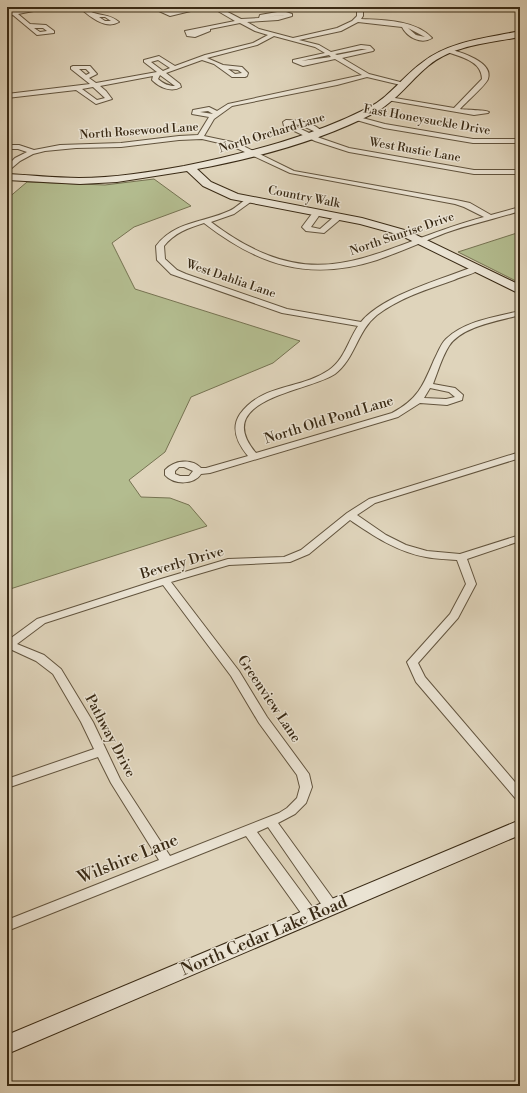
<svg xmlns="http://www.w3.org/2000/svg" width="527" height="1093" font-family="'Libre Bodoni',serif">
  <rect width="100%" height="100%" fill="#dfd4bb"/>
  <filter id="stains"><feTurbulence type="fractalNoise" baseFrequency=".005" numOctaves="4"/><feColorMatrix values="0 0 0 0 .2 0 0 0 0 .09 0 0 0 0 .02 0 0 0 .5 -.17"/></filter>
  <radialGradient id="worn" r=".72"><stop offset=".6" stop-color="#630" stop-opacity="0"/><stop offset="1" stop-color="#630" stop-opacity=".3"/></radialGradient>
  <g fill="#b3bc8f" stroke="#767352">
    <path d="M154,179L191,206L134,227L112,243L135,289L300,341L273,363L191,397L165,452L129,480L141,497L170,498L189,505L207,526L7,590V199L27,182L105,185Z"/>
    <path d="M520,232V283L458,252Z"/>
  </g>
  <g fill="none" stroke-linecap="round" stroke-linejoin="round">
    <defs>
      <g id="street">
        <path d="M41,7H54L18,14L30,24L46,25L54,31V33L37,35L13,15L7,16V12ZM34,28H43L47,31L40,32Z"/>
        <path d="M79,7C86,7 88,11 94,13C104,16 111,15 119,22C105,30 89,16 79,7ZM99,17H105L111,21H105Z"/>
        <path d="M168,7L185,9L207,7L170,16L159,11Z"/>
        <path d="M211,7H218L241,19L259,18L260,15L283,11L292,14V16L278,20L247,22L259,29L293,38L337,28L352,21L357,16V12L353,7H359L363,12V16L361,19C383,20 416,20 432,38C421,45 407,37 402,27L358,22L341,31L299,40L319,45L331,52L361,45L370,46L374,50L373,51L342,58L369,74L408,84L405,86L367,77L337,85L232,106L214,119L204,136L237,143L294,171L456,200L470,203L491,215L520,207V211C495,219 470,224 445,233C422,242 400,252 377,260C309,282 258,265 204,223C188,228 174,233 164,246L165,259L177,270L186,274L287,309L361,322C383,295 443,279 475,266H478L482,268C475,274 462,276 454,280C428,289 399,298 377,315C357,331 355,359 335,374C308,392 210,399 256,453L392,413C418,399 423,386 434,360C438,353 440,345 446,339C465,321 495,317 520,311V315C499,321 462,326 449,346C442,357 438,371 433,384L455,388L463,395L462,400L447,405L420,403L398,417L210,473L201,474C194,485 174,485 165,475V470C174,460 192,458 201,468H206L248,456C238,444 230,429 240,414C263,383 300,390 329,370C344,360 348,341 358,326L282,313L171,274L157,260L156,246C175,221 203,223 229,211C237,208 242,200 250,198L252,199V201L234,214L211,222C321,305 372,247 484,217L464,207L455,204L290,173L232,146L202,139L179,140L121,147L76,148L45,151L33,154L20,161L7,172V166L15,158L27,152L18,149H7V145H19L34,150L60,145L121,143L179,136L198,135L209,117L192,114L193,110L209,107L217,111L228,104L362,75L335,59L303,66L293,62V60L325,53L315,47L274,36L257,45L207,58L223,65L242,67L248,73L247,76L245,77H232L214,64L202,60L166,73L180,84L181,87C171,93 159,87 152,80L153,76L100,86L106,91L112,99L96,104L76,90L7,98V94L90,84L71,69V67L73,66H90L97,74L89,78L96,83L157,72L144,62V60L159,56L175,66L205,55L253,43L268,35L255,31L240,23L210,29V31L195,37L187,36L185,31L235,21ZM284,15L264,17L283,15ZM408,28L425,37L416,35ZM361,49H367L337,55L335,54ZM329,55L331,57L301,61ZM158,60L170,68L163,71L151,62ZM79,69H86L90,73L86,75ZM228,69L238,70L242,73L235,74ZM160,75L175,86C168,86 164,84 158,79ZM93,87L105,98L97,100L82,89ZM208,111L213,114L200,112ZM430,388L449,392L455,397L446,399L424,398ZM179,467H184L193,471L189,476H180L175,474V471Z"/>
        <path d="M449,49C460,52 494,62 488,79C486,85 465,103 460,109C466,110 486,110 489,112L488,113L474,115L387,100V98L389,97L454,108L482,79C482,61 461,57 447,52V50Z"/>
        <path d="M355,116L385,124L473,139H520V143H473L384,128L353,119L352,118Z"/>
        <path d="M286,120C299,120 314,123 323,132L320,134L301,125L290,124L320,138L349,148L474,170H520V174H474L349,152L315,141L284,126L283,122Z"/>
        <path d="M314,211L321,213L311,227L320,229L336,215L343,217L324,233L306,231L302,227Z"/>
        <path d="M520,452V458L375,503L357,515L386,535L406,545L427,551L460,554L520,535V541L467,559L476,584L458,618L418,663L425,677L520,788V800L516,799L416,682L407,662L450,614L466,584L457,560C447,559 436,559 426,557C397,552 374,536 350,520L309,554L290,562L229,565L171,582L239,671L267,717L309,774L312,787L306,803L295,814L278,823L336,903L338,907L336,911L331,912L326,911L268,827L257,832L316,912L318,916L316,920L311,921L306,920L246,836L7,931V920L159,860L111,783L98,757L7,788V779L94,749L81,722L53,674L36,661L10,649L7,650V641L37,619L161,579L228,559L284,557L301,550L347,513L369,499ZM163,585L231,676L259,723L297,775L300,787L297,798L287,808L279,813L170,856L120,779L93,722L61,669L44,655L17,644L45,623Z"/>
      </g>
      <g id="secondary">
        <path d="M520,31V37C489,43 453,45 428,66C410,81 397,100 376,112C323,140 256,158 197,169L211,182L238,194L362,218L408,231L520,285V294L400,235L360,224L231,199L203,186L187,171L117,182L80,184L7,180V174C31,175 55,178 79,178C114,178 150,172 184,166C247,153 311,137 368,108C390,97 403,76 423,62C450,41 487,38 520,31Z"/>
        <path d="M520,820V835L7,1054V1035Z"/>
      </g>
    </defs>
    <use href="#street" stroke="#62543e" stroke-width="2"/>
    <use href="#secondary" stroke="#392a15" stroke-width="2"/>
    <use href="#street" fill="#eae3d3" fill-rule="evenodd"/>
    <use href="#secondary" fill="#eae3d3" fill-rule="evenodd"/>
  </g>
  <g text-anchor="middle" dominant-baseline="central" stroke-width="3" stroke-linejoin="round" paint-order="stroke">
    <g font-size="12" fill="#392a15" stroke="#eae3d3">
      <text transform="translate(427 120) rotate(10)">East Honeysuckle Drive</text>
      <text transform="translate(139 131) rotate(-4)">North Rosewood Lane</text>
      <text transform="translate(272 133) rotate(-17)">North Orchard Lane</text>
      <text transform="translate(415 150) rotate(10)">West Rustic Lane</text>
      <text transform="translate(304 197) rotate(11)">Country Walk</text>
      <text transform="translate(402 234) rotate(-19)">North Sunrise Drive</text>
      <text transform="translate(231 279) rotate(19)">West Dahlia Lane</text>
    </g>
    <g font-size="14" fill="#392a15" stroke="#eae3d3">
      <text transform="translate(329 420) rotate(-17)">North Old Pond Lane</text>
      <text transform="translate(182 563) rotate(-16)">Beverly Drive</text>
      <text transform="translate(269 699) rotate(56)">Greenview Lane</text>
      <text transform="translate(110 736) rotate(62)">Pathway Drive</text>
    </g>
    <g font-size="17" fill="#392a15" stroke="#eae3d3">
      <text transform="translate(128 859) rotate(-22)">Wilshire Lane</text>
      <text transform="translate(264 936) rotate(-23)">North Cedar Lake Road</text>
    </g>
  </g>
  <rect width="527" height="1093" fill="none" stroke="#dfd4bb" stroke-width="24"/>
  <rect x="8" y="8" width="511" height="1077" fill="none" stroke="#392a15" stroke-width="2"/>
  <rect x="12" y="12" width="503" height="1069" fill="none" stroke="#392a15"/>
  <rect width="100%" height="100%" filter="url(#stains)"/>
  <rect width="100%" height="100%" fill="url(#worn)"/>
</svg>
